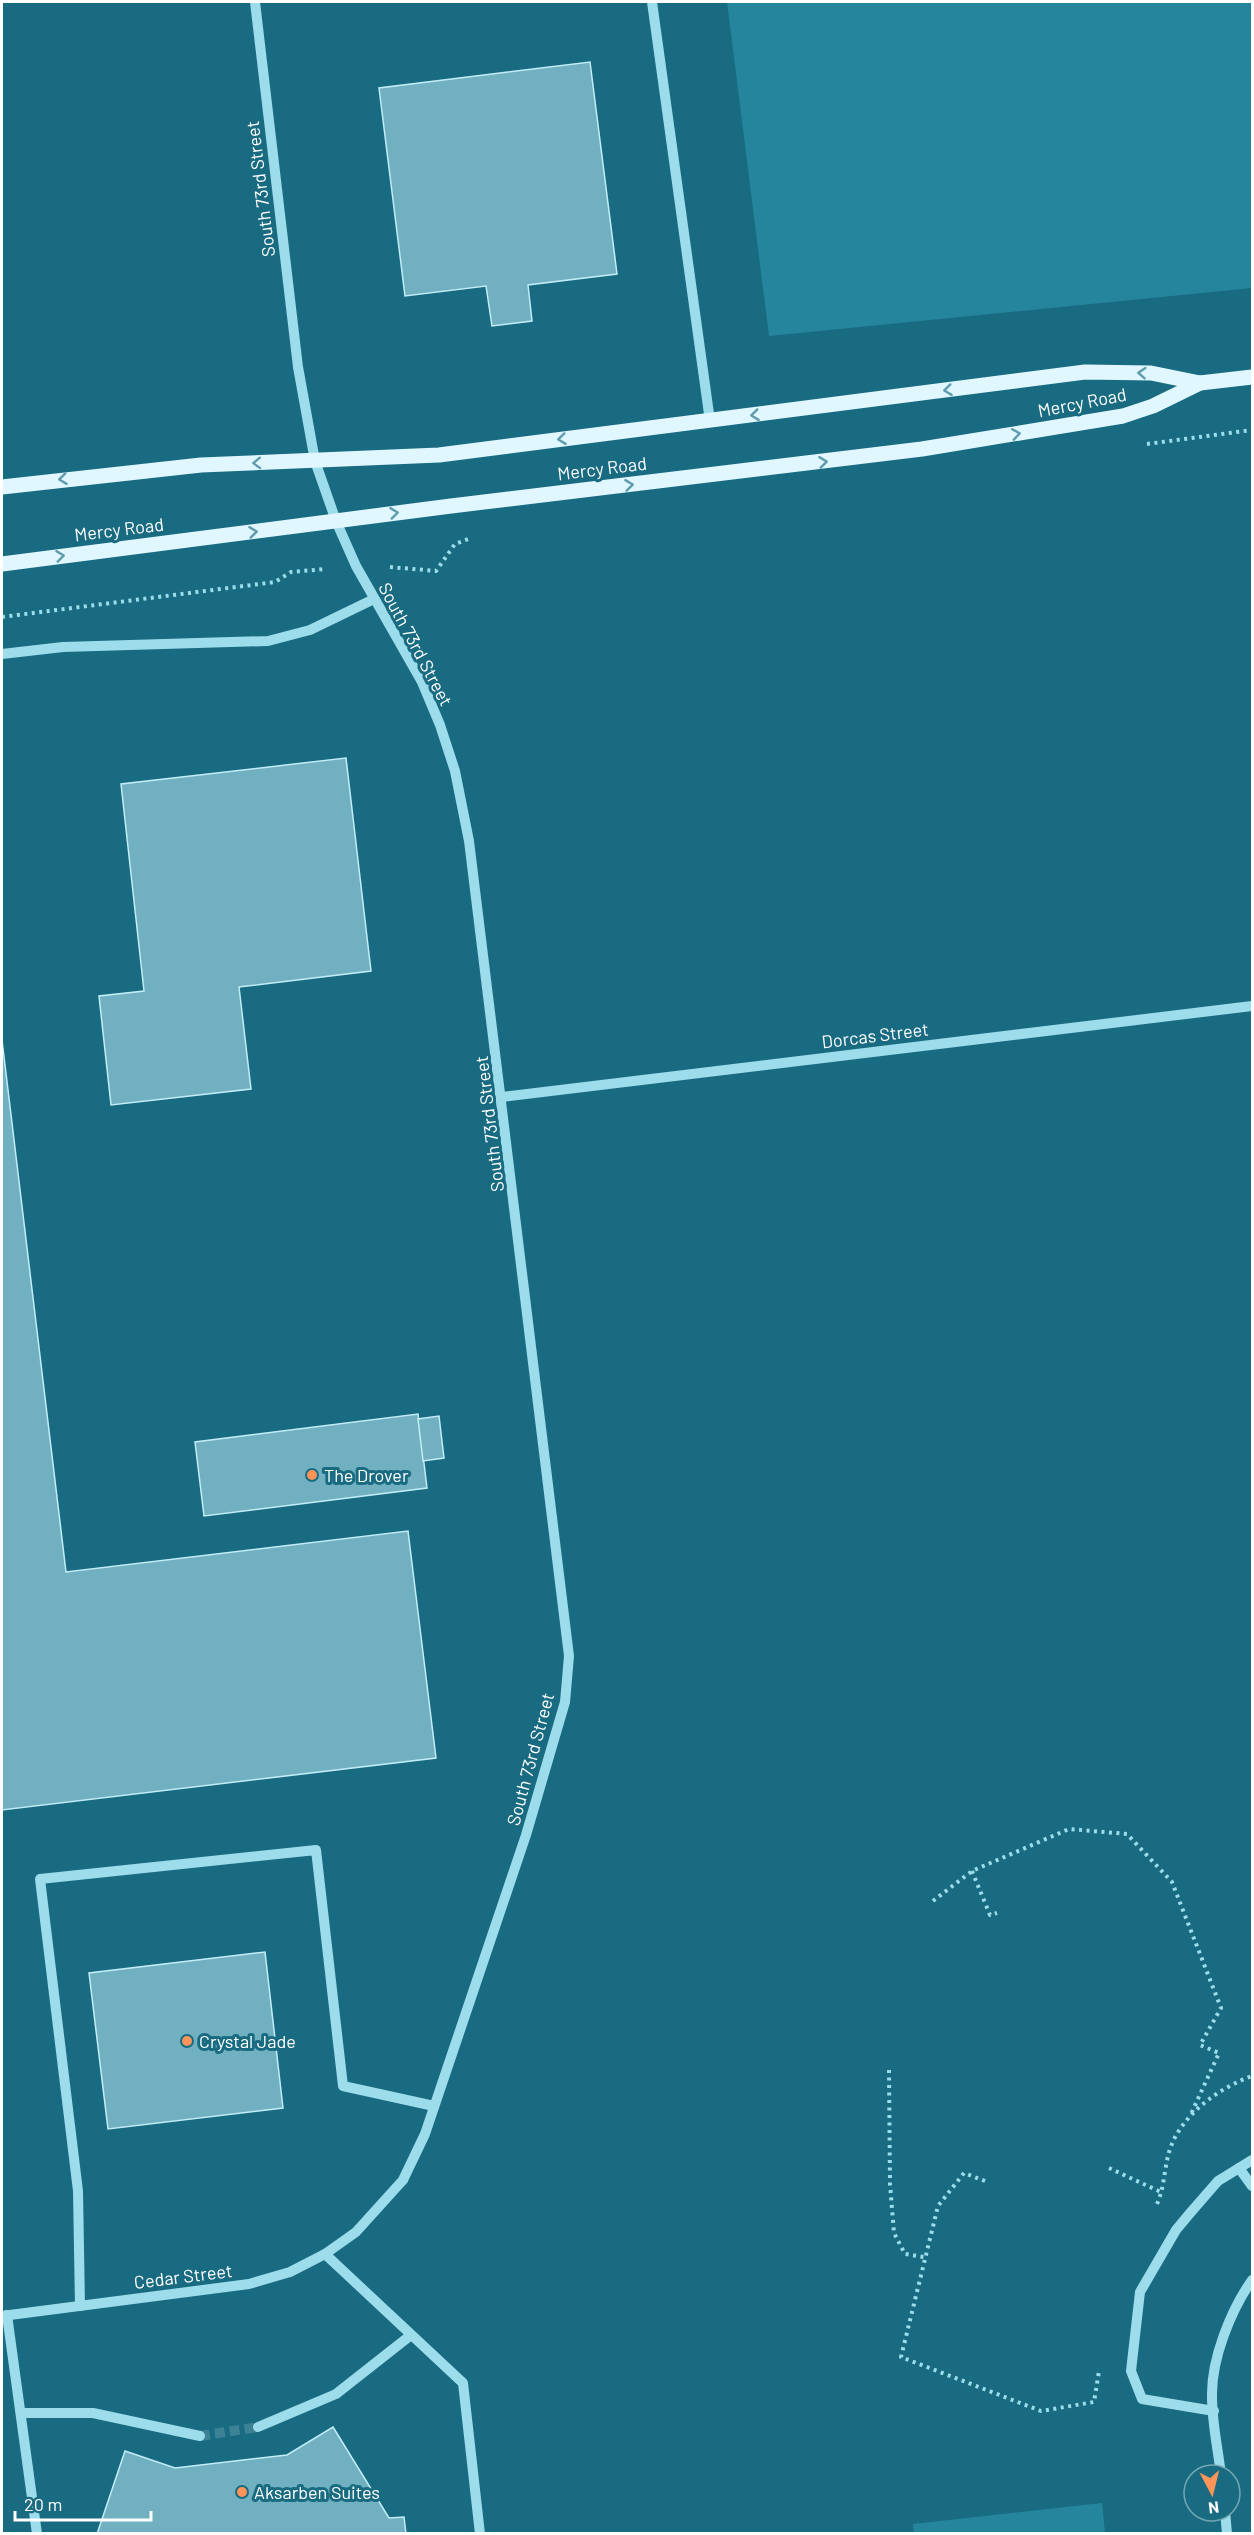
<svg xmlns="http://www.w3.org/2000/svg" width="1254" height="2535" font-family="Barlow,sans-serif">
  <rect width="100%" height="100%" fill="#196b81"/>
  <g fill="#25859d">
    <path d="M727,2H1252V288L769,336Z"/>
    <path d="M1102,2503L1105,2533H914L913,2524Z"/>
  </g>
  <g fill="#71b0c0" stroke="#c2edf8" stroke-width="1.5">
    <path d="M590,62L617,274L528,285L532,321L492,326L486,286L405,296L379,88Z"/>
    <path d="M346,758L371,971L239,987L251,1089L111,1105L99,996L144,991L121,784Z"/>
    <path d="M2,1040L66,1572L408,1531L436,1758L2,1810Z"/>
    <path d="M418,1414L427,1488L204,1516L195,1442Z"/>
    <path d="M439,1416L444,1458L423,1461L418,1419Z"/>
    <path d="M265,1952L283,2108L108,2129L89,1973Z"/>
    <path d="M333,2427L389,2518L404,2517L406,2534H97L125,2451L175,2468L287,2455Z"/>
  </g>
  <g fill="none" stroke-linecap="round" stroke-linejoin="round">
    <path stroke="#3c8194" stroke-width="10" stroke-dasharray="10 5" stroke-linecap="butt" d="M200,2436L258,2427"/>
    <g stroke="#9ddceb" stroke-width="4" stroke-dasharray="3 4.5" stroke-linecap="butt">
      <path d="M1147,444L1252,430"/>
      <path d="M390,567L436,571L455,544L471,538"/>
      <path d="M2,617L275,582L291,572L325,569"/>
      <path d="M972,1871L990,1915L997,1913"/>
      <path d="M933,1901L972,1871L1069,1829L1127,1834L1172,1882L1221,2008L1200,2045L1219,2053L1191,2114"/>
      <path d="M889,2070L890,2184L894,2233L905,2254L924,2257"/>
      <path d="M1109,2168L1163,2193"/>
      <path d="M985,2181L964,2173L938,2206L901,2357L1041,2411L1094,2402L1099,2371"/>
      <path d="M1157,2204C1165,2186 1164,2167 1170,2149C1182,2114 1219,2088 1252,2076"/>
    </g>
    <g stroke="#9ddceb" stroke-width="10">
      <path d="M652,2L710,421"/>
      <path d="M2,654L63,647L268,641L310,630L374,599"/>
      <path d="M502,1097L1252,1006"/>
      <path d="M1239,2168L1252,2186"/>
      <path d="M325,2254L463,2383L480,2534"/>
      <path d="M80,2306L78,2191L40,1879L316,1850L343,2086L434,2106"/>
      <path d="M7,2315L37,2534"/>
      <path d="M2,2316L249,2284L290,2272L325,2254L356,2232L403,2180L425,2134L526,1835L565,1702L569,1656L469,841L455,771L440,725L422,682L356,566L336,521L315,461L298,367L255,2"/>
      <path d="M1214,2411L1142,2399L1131,2371L1140,2292L1176,2230L1191,2212L1218,2181L1252,2160"/>
      <path d="M21,2413H93L200,2436"/>
      <path d="M258,2427L336,2394L411,2335"/>
      <path d="M1221,2475C1218,2449 1212,2423 1212,2397C1211,2359 1231,2310 1252,2280"/>
      <path d="M1225,2511L1227,2534"/>
    </g>
    <g stroke="#e1f7ff" stroke-width="15">
      <path d="M2,487L201,465L439,455L1085,372L1151,373L1200,383"/>
      <path d="M2,564L451,506L922,449L1123,416L1153,406L1200,383L1252,377"/>
    </g>
  </g>
  <defs><path id="oneway-chevron" d="M-2-3.5L2.5 0L-2 3.5" fill="none" stroke-width="1.6" stroke-linecap="round" stroke-linejoin="round" transform="scale(1.5)"/></defs>
  <g stroke="#5f9cad">
    <use href="#oneway-chevron" transform="translate(1142 373) rotate(-176)"/>
    <use href="#oneway-chevron" transform="translate(948 390) rotate(173)"/>
    <use href="#oneway-chevron" transform="translate(755 415) rotate(173)"/>
    <use href="#oneway-chevron" transform="translate(1016 434) rotate(-9)"/>
    <use href="#oneway-chevron" transform="translate(562 439) rotate(173)"/>
    <use href="#oneway-chevron" transform="translate(823 462) rotate(-7)"/>
    <use href="#oneway-chevron" transform="translate(257 463) rotate(178)"/>
    <use href="#oneway-chevron" transform="translate(63 479) rotate(173)"/>
    <use href="#oneway-chevron" transform="translate(629 485) rotate(-7)"/>
    <use href="#oneway-chevron" transform="translate(394 513) rotate(-7)"/>
    <use href="#oneway-chevron" transform="translate(253 532) rotate(-7)"/>
    <use href="#oneway-chevron" transform="translate(60 556) rotate(-7)"/>
  </g>
  <g fill="#fe9458" stroke="#196b81" stroke-width="2">
    <circle cx="312" cy="1475" r="6"/>
    <circle cx="187" cy="2041" r="6"/>
    <circle cx="242" cy="2492" r="6"/>
  </g>
  <g text-anchor="middle" dominant-baseline="central" stroke-width="6" stroke-linejoin="round" paint-order="stroke">
    <g font-size="18" fill="#fff" stroke="#196b81">
      <text transform="translate(260 189) rotate(-97)">South 73rd Street</text>
      <text transform="translate(1082 402) rotate(-11)">Mercy Road</text>
      <text transform="translate(602 468) rotate(-7)">Mercy Road</text>
      <text transform="translate(119 529) rotate(-7)">Mercy Road</text>
      <text transform="translate(416 644) rotate(62)">South 73rd Street</text>
      <text transform="translate(875 1035) rotate(-7)">Dorcas Street</text>
      <text transform="translate(489 1124) rotate(-97)">South 73rd Street</text>
      <text transform="translate(530 1759) rotate(-75)">South 73rd Street</text>
      <text transform="translate(183 2276) rotate(-7)">Cedar Street</text>
    </g>
    <g font-size="18" fill="#fff" stroke="#196b81" text-anchor="start">
      <text x="324" y="1475">The Drover</text>
      <text x="199" y="2041">Crystal Jade</text>
      <text x="254" y="2492">Aksarben Suites</text>
    </g>
  </g>
  <rect width="1254" height="2535" fill="none" stroke="#ffffff" stroke-width="6"/>
  <g transform="translate(1212 2493) rotate(173)"><circle r="28" fill="#196b81" stroke="#75a6b3" stroke-width="1.5"/>
  <path d="M0-4.5L10 22L0 15L-10 22Z" fill="#fe9458"/>
  <text y="-9" font-size="16" font-weight="bold" text-anchor="middle" fill="#ffffff">N</text>
  </g>
  <path d="M15 2511v9h136v-9" fill="none" stroke="#ffffff" stroke-width="3"/>
  <text x="24" y="2511" font-size="18" fill="#ffffff" stroke="#196b81" stroke-width="4.5" paint-order="stroke">20 m</text>
</svg>
